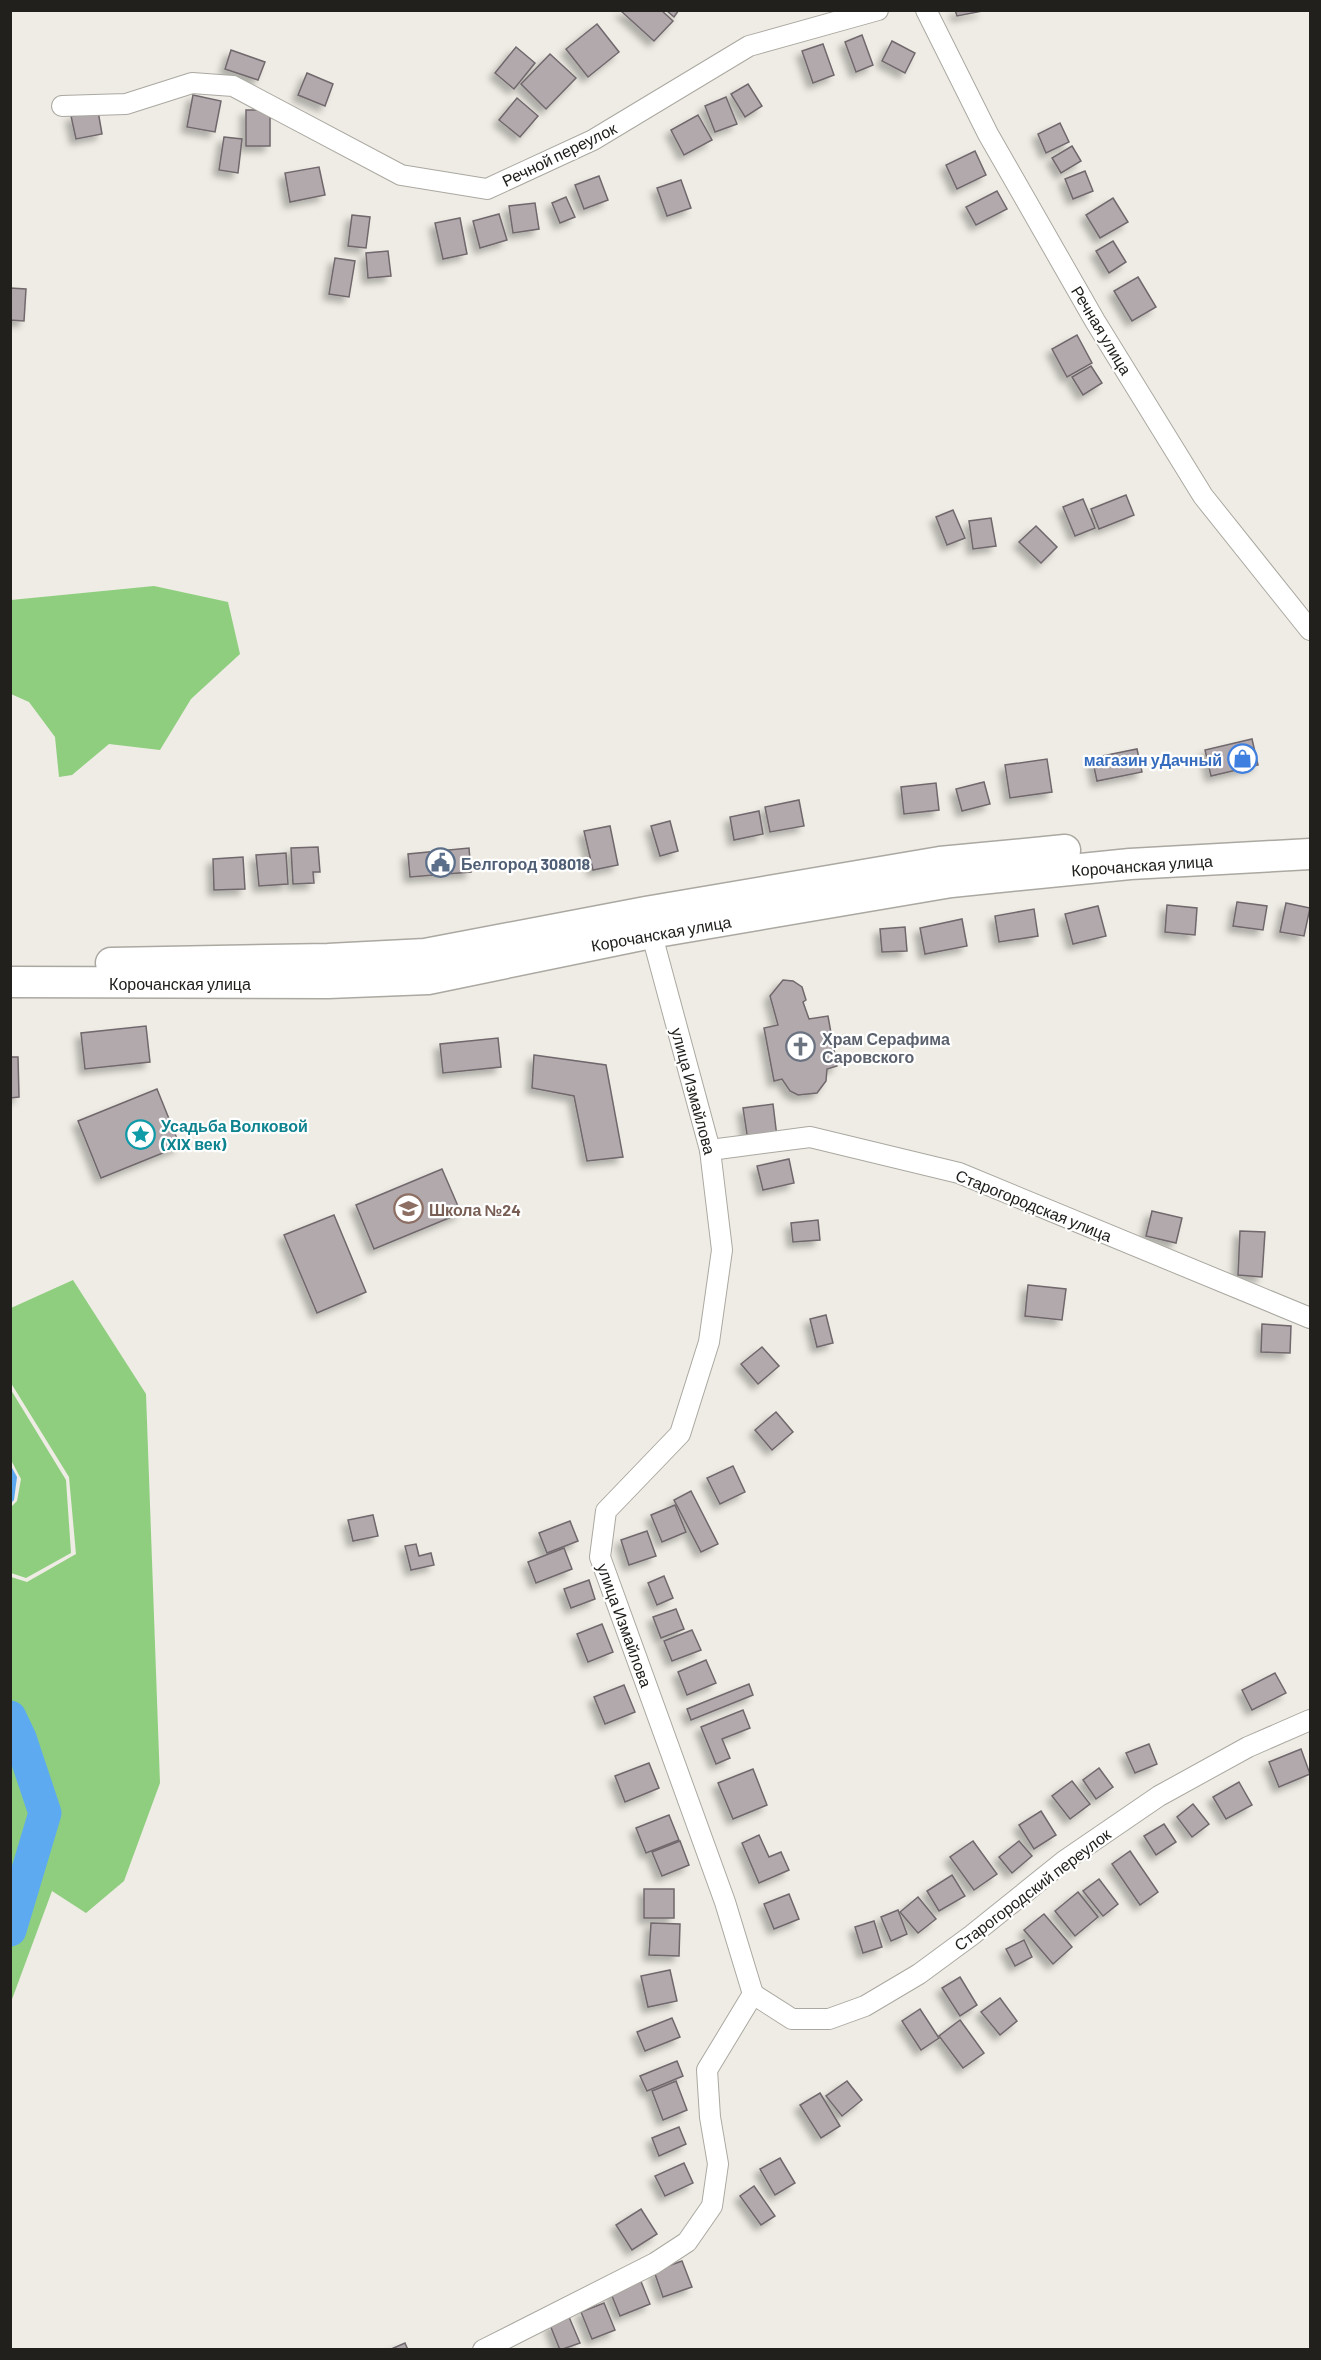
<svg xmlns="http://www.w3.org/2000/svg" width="1321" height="2360" font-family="Barlow,sans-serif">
  <defs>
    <filter id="shadow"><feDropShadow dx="-5.5" dy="5.5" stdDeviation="3" flood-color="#0004"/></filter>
  </defs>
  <rect width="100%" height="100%" fill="#eeece4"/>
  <g fill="#8fce7f">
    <path d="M154,586L228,602L240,654L191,699L160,750L109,744L72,775L59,777L55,737L29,702L11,694V600Z"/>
    <path d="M73,1280L146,1394L160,1783L124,1881L86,1913L52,1891L11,2002V1939L49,1814L25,1736L11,1705V1577L27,1582L76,1554L69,1477L11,1383V1308Z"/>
    <path d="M11,1390L66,1480L71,1553L26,1578L11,1573V1507L17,1501L21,1479L11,1460Z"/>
    <path d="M11,1731L41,1813L11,1913Z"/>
  </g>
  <path fill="#5daaf0" d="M11,1466L17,1477L14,1500L11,1503Z"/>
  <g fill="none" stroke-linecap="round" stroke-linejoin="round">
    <path stroke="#5daaf0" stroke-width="33" d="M10,1717L20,1738L45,1813L10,1930"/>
  </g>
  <g fill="#b2a9ad" stroke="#70686c" stroke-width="1.5" filter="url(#shadow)">
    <path d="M661,10L673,21L654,41L621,11Z"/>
    <path d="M666,10H679L674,17Z"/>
    <path d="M955,10H983V11L957,16Z"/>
    <path d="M597,24L619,52L588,77L566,49Z"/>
    <path d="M862,35L873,65L856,72L845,42Z"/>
    <path d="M892,41L915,53L905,73L882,61Z"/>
    <path d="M823,44L834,75L813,83L802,51Z"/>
    <path d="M516,47L535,63L514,89L495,73Z"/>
    <path d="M231,50L265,62L258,80L225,69Z"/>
    <path d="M550,54L576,78L546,109L521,84Z"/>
    <path d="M307,73L333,84L325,106L298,95Z"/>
    <path d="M748,84L762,106L745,117L731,94Z"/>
    <path d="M193,95L221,101L215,132L187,127Z"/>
    <path d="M726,97L737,124L715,132L705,106Z"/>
    <path d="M517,98L538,116L520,137L499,120Z"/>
    <rect x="246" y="110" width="24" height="36"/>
    <path d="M98,111L102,134L76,139L71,116Z"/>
    <path d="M698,115L712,140L684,155L671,130Z"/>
    <path d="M1060,123L1069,142L1046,153L1038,134Z"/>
    <path d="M224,137L242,139L238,173L219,170Z"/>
    <path d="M1072,146L1081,161L1061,173L1052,158Z"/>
    <path d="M975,151L986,175L957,189L946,165Z"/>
    <path d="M319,167L325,195L290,202L285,173Z"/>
    <path d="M1085,171L1093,191L1073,199L1065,179Z"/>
    <path d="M599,176L608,200L584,209L575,185Z"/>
    <path d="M681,180L691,208L667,216L657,188Z"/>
    <path d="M997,191L1007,209L976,225L966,207Z"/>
    <path d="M566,197L575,217L560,223L552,203Z"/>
    <path d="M1113,198L1128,222L1100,238L1086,215Z"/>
    <path d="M535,203L539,229L513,233L509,206Z"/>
    <path d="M499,214L507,240L480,248L473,221Z"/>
    <path d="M352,215L370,217L366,248L348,246Z"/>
    <path d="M460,218L467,254L443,259L435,223Z"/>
    <path d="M1113,241L1126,262L1109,273L1096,251Z"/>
    <path d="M388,251L391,276L368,278L366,253Z"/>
    <path d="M335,258L355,261L349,297L329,294Z"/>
    <path d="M1138,277L1156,307L1132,321L1114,291Z"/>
    <path d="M10,288L26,289L24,321L10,320Z"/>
    <path d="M1077,335L1092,363L1067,377L1052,349Z"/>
    <path d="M1091,366L1102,383L1083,395L1072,377Z"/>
    <path d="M1126,495L1134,515L1099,529L1091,509Z"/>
    <path d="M1083,499L1095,528L1075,536L1063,507Z"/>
    <path d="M953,510L965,538L947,545L936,517Z"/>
    <path d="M991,518L996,546L973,549L969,521Z"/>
    <path d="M1036,526L1057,547L1041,563L1019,542Z"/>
    <path d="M1252,739L1258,765L1211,776L1205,750Z"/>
    <path d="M1137,749L1142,772L1097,781L1092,758Z"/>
    <path d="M1047,759L1052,792L1010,798L1005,765Z"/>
    <path d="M984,782L990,804L962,811L956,789Z"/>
    <path d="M936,783L939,810L904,814L901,787Z"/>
    <path d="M799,800L804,826L770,832L765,807Z"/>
    <path d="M759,811L763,834L734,840L730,817Z"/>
    <path d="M670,821L678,851L660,856L651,826Z"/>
    <path d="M610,826L618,865L593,870L584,831Z"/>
    <path d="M318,847L320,872H313L314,883L293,884L291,848Z"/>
    <path d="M469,848L471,872L410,877L408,854Z"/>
    <path d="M286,853L288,884L259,886L256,855Z"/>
    <path d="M243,857L245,889L214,890L213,859Z"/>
    <path d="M1237,902L1267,906L1263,930L1233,926Z"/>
    <path d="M1286,903L1310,908L1304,936L1280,932Z"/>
    <path d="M1167,905L1197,908L1195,935L1165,932Z"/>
    <path d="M1098,906L1106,936L1073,944L1065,914Z"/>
    <path d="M1034,909L1038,936L999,942L995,916Z"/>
    <path d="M962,919L967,946L925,954L920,928Z"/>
    <path d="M905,927L907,951L882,952L880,929Z"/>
    <path d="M783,980L793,981L802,987L806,1000L803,1002L809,1019L828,1016L837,1066L827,1069L826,1081L817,1093L798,1095L790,1091L782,1079L774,1081L764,1028L778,1025L770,996Z"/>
    <path d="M146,1026L150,1062L85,1069L81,1033Z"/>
    <path d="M498,1038L501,1067L443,1073L440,1044Z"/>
    <path d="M534,1055L606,1065L623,1157L587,1161L574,1096L532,1088Z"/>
    <path d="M10,1057H18L19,1097L10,1098Z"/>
    <path d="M157,1089L180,1146L101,1178L78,1121Z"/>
    <path d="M773,1104L777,1137L748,1141L743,1108Z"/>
    <path d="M789,1159L794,1183L763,1190L757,1166Z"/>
    <path d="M442,1169L461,1213L374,1249L356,1205Z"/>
    <path d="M1152,1211L1182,1218L1176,1243L1146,1236Z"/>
    <path d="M334,1215L366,1292L317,1313L284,1235Z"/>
    <path d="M818,1220L820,1240L793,1242L791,1223Z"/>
    <path d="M1240,1231L1265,1232L1262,1277L1238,1275Z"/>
    <path d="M1028,1285L1066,1289L1062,1320L1025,1316Z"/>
    <path d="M826,1315L833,1343L817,1347L810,1319Z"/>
    <path d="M1262,1324L1291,1326L1290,1353L1261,1352Z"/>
    <path d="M762,1347L779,1366L758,1384L741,1364Z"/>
    <path d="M776,1412L793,1432L772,1450L755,1430Z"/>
    <path d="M733,1466L745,1492L720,1504L707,1478Z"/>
    <path d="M691,1491L718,1544L701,1552L674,1500Z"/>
    <path d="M675,1505L686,1532L662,1542L651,1515Z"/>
    <path d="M373,1515L378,1536L353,1541L348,1520Z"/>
    <path d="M570,1521L578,1541L547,1553L539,1533Z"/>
    <path d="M647,1531L656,1556L629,1565L621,1540Z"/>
    <path d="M416,1544L419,1556L431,1553L434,1565L411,1570L405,1546Z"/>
    <path d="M564,1548L572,1569L536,1583L528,1562Z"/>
    <path d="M664,1576L673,1598L657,1605L648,1583Z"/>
    <path d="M589,1580L595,1599L571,1608L564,1589Z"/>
    <path d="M676,1609L684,1629L661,1638L653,1617Z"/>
    <path d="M602,1624L613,1652L588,1662L577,1634Z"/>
    <path d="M692,1630L701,1650L672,1661L664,1641Z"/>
    <path d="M706,1660L716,1683L687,1695L678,1672Z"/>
    <path d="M1275,1673L1286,1693L1252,1710L1242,1690Z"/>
    <path d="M749,1684L753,1695L691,1720L687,1709Z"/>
    <path d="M624,1685L635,1712L605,1724L594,1697Z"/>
    <path d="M743,1710L750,1728L722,1739L730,1758L716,1764L701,1727Z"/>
    <path d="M1149,1744L1157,1764L1135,1773L1126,1753Z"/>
    <path d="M1301,1749L1310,1774L1279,1787L1269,1762Z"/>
    <path d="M649,1763L659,1788L625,1802L615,1776Z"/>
    <path d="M1099,1768L1113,1787L1096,1799L1083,1780Z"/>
    <path d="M753,1769L767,1805L733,1819L718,1783Z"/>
    <path d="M1072,1781L1090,1804L1070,1819L1052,1796Z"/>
    <path d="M1239,1782L1252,1805L1226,1819L1213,1797Z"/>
    <path d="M1193,1804L1209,1824L1192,1837L1177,1817Z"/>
    <path d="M1041,1811L1056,1835L1034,1849L1019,1825Z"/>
    <path d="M669,1815L679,1840L646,1853L636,1828Z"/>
    <path d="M1164,1824L1176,1842L1156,1855L1144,1836Z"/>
    <path d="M759,1835L769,1857L781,1852L789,1870L759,1883L742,1843Z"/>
    <path d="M680,1841L689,1865L662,1876L652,1852Z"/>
    <path d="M973,1841L997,1874L974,1890L950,1857Z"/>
    <path d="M1019,1841L1032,1856L1012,1873L999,1857Z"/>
    <path d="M1130,1851L1158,1892L1140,1905L1112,1864Z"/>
    <path d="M952,1875L965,1896L939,1911L927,1891Z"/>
    <path d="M1099,1879L1118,1904L1103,1916L1083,1891Z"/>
    <rect x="644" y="1889" width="30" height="29"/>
    <path d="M1078,1892L1098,1917L1075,1936L1055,1911Z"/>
    <path d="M789,1894L799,1919L774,1929L764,1904Z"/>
    <path d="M918,1897L936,1919L918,1933L900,1912Z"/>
    <path d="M898,1910L907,1934L891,1941L881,1917Z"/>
    <path d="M1044,1914L1072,1947L1053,1964L1024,1930Z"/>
    <path d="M874,1921L882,1947L863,1953L855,1927Z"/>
    <path d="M651,1923L680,1924L679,1956L649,1955Z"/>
    <path d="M1024,1940L1032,1957L1015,1966L1006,1949Z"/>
    <path d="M670,1970L677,2001L648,2007L641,1976Z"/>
    <path d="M960,1977L977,2005L960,2016L942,1988Z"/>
    <path d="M1000,1998L1017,2021L1000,2035L981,2012Z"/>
    <path d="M920,2009L939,2038L921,2050L902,2021Z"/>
    <path d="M672,2018L680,2037L645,2051L637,2032Z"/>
    <path d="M960,2020L984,2053L963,2068L939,2036Z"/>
    <path d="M677,2061L683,2076L647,2091L640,2076Z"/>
    <path d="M676,2081L687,2110L663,2120L652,2091Z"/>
    <path d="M847,2081L862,2100L842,2116L826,2096Z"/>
    <path d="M820,2093L840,2126L821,2138L800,2105Z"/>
    <path d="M679,2127L686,2144L659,2156L652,2138Z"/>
    <path d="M780,2158L795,2183L775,2195L760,2169Z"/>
    <path d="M684,2163L693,2183L665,2196L655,2176Z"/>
    <path d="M754,2186L775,2216L761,2225L740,2196Z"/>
    <path d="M641,2209L657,2234L632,2250L616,2225Z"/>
    <path d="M682,2261L692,2287L663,2297L654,2271Z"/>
    <path d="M640,2279L650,2304L620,2316L610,2291Z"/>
    <path d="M604,2303L615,2330L592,2339L581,2312Z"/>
    <path d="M569,2317L580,2343L560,2350L550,2325Z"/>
    <path d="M405,2343L408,2350H389Z"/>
  </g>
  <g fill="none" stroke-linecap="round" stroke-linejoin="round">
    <defs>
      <g id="street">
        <path d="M926,10L988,134L1095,321L1203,496L1310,630"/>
        <path d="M62,106L126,104L192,83L233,86L401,175L487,189L593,140L749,46L878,10"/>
        <path d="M710,1150L810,1137L959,1173L1310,1318"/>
        <path d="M753,1994L792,2019H829L865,2006L919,1974L972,1935L1064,1861L1159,1796L1248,1747L1310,1720"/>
        <path d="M483,2350L655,2263L687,2242L712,2206L718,2164L710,2117L707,2070L753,1994L725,1902L600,1557L606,1511L680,1434L709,1342L722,1250L710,1150L649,924"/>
      </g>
      <g id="primary">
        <path d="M111,963L328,959L425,954L646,912L940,862L1065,850"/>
        <path d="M10,982L328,983L428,979L651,933L951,882L1130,864L1310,854"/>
      </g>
    </defs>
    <use href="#street" stroke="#aaa8a0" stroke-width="22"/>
    <use href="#primary" stroke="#aaa8a0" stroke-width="33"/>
    <use href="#street" stroke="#fff" stroke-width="20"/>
    <use href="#primary" stroke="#fff" stroke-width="30"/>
  </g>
  <defs>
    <symbol id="shop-ring" viewBox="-11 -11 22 22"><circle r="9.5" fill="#fff" stroke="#3f7fe0" stroke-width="1.5"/><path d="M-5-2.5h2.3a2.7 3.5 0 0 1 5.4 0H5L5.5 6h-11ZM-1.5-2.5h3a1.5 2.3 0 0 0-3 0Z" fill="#3f7fe0"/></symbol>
    <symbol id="civic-ring" viewBox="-11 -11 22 22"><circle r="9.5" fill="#fff" stroke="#5c6f8a" stroke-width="1.5"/><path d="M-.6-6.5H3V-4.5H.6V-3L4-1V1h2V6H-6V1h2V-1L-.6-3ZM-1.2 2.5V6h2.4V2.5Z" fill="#5c6f8a"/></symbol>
    <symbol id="church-ring" viewBox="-11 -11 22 22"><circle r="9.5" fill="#fff" stroke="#6b7280" stroke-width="1.5"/><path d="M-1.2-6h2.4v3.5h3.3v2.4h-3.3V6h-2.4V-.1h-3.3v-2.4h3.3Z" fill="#6b7280"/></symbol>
    <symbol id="sight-ring" viewBox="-11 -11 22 22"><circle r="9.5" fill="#fff" stroke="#0f9aa8" stroke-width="1.5"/><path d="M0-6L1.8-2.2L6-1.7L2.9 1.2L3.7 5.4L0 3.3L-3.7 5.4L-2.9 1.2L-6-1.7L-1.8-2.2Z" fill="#0f9aa8"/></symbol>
    <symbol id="school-ring" viewBox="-11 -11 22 22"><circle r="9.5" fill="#fff" stroke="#8d6e63" stroke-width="1.5"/><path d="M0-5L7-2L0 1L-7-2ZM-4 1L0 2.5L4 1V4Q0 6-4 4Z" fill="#8d6e63"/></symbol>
  </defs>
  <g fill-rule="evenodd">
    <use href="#shop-ring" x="1226" y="742" width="33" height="33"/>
    <use href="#civic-ring" x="424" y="846" width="33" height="33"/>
    <use href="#church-ring" x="784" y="1030" width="33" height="33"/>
    <use href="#sight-ring" x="124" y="1118" width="33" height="33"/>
    <use href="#school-ring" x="392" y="1192" width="33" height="33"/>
  </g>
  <g text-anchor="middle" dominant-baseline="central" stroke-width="4.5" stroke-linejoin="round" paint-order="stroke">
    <g font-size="16" fill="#21201d" stroke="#fff">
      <text transform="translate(559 154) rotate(-26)">Речной переулок</text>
      <text transform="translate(1102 330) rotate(59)">Речная улица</text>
      <text transform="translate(1142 865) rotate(-4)">Корочанская улица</text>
      <text transform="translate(661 933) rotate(-10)">Корочанская улица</text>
      <text x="180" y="983">Корочанская улица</text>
      <text transform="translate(694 1091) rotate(75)">улица Измайлова</text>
      <text transform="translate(1034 1205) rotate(22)">Старогородская улица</text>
      <text transform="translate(625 1625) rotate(70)">улица Измайлова</text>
      <text transform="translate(1032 1889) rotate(-37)">Старогородский переулок</text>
    </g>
    <g font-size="16" font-weight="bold" fill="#366cbe" stroke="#fff" text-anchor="end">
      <text x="1222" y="759">магазин уДачный</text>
    </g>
    <g font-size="16" font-weight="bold" fill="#4e5e75" stroke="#fff" text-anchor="start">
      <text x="461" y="863">Белгород 308018</text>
    </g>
    <g font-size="16" font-weight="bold" fill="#5b616d" stroke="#fff" text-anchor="start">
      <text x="822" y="1038">Храм Серафима<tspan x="822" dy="18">Саровского</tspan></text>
    </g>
    <g font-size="16" font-weight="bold" fill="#0d838f" stroke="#fff" text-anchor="start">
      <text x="161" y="1125">Усадьба Волковой<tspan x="161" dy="18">(XIX век)</tspan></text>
    </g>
    <g font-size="16" font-weight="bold" fill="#785e54" stroke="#fff" text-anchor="start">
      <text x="429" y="1209">Школа №24</text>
    </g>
  </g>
  <rect width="1321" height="2360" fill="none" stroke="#21201d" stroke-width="24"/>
</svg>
